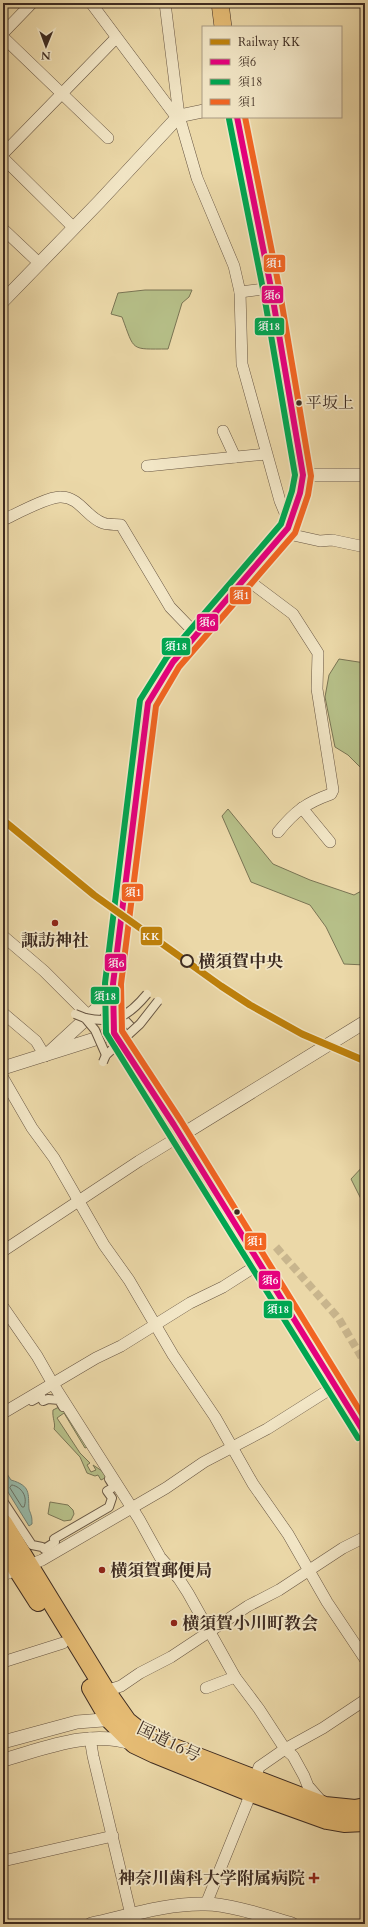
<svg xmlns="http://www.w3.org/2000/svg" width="368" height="1927" font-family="Cardo,'Noto Serif JP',serif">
  <rect width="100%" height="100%" fill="#ebd8a8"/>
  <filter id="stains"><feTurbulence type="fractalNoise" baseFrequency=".005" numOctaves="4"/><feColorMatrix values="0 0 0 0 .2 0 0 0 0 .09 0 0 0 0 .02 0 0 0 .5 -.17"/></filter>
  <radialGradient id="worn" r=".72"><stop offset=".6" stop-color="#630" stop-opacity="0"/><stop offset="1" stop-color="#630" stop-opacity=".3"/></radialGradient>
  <g fill="#b6bf88" stroke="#7a7554">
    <path d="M145,290H192L189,297L182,303L168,349C130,349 135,352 122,317L111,314L118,293Z"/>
    <path d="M339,659L365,663V772L348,755L335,747L325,697L329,675Z"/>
    <path d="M228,809L273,864L310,880L354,895L365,889V965L344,964L326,927L310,905L251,882L222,816Z"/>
    <path d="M365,1164V1207L351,1179Z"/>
    <path d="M61,1406L88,1447L85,1448L64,1413L57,1418L80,1453L90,1463L87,1465L91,1472L96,1470L93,1465L102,1471L112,1486L110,1488L105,1478L101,1480L98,1475L95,1476L87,1473L80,1457L54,1429C56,1424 52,1418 53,1410Z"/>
    <path d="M50,1502L68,1505L73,1510L74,1514L71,1520L64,1521L48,1514Z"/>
  </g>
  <path fill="#98baa9" stroke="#748173" d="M3,1468L11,1480C31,1486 28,1493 29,1509C29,1510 31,1514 31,1515C32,1517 32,1521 32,1524L29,1526L3,1484Z"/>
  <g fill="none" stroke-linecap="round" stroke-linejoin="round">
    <path stroke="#6a7265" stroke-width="1" d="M12,1485C22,1487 28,1497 24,1507H22L10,1488Z"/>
    <path stroke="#c8b58d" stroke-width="8" stroke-dasharray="8 4" stroke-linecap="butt" d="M276,1247L339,1319L365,1363"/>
    <defs>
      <g id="pedestrian">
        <path d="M122,1017L133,1029"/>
        <path d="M32,1401L41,1396L43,1401L48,1399L59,1400L63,1407"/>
        <path d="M3,1501L32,1545L42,1547L44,1549L55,1542L54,1539L109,1507L112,1498L107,1491L114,1487L109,1479"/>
      </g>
      <g id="minor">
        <path d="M91,3L177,118"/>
        <path d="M165,3L179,116L197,178L234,266L240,292L242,364L280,501L285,513L291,520"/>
        <path d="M3,33L32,3"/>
        <path d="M3,37L108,138"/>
        <path d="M3,154L116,38"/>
        <path d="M3,158L73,227"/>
        <path d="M3,229L39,263"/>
        <path d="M240,292L271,288"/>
        <path d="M223,431L235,457"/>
        <path d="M147,466L266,454"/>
        <path d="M3,520C16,514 49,496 61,497C80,497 87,518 103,523C108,525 116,524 121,525L170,607L197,635"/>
        <path d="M284,533L320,541L332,540L365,547"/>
        <path d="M245,578L293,614L318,653L317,689L333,790L331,794C306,803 295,811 278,832"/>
        <path d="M302,808L330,842"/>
        <path d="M3,936L44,971L89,1016"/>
        <path d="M3,1013L36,1041L45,1056"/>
        <path d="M3,1078L32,1128L54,1158L104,1245L129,1280L173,1355L215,1417L253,1484L288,1534L327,1602L365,1659"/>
        <path d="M3,1251L139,1161L180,1136"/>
        <path d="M3,1307L37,1356L53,1384L139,1519L160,1557L179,1579L188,1593L235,1677L259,1709L285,1749L293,1756L304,1776L308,1786L322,1802"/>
        <path d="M3,1413L96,1358L121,1346L190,1303L223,1287L259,1264"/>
        <path d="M3,1575L42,1560L166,1488L204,1462L267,1429L335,1386"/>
        <path d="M3,1662L63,1643"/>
        <path d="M206,1688L235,1677"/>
        <path d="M106,1691L121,1686L140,1673L171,1657L248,1606L279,1590L343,1548L365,1537"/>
        <path d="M90,1738L93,1756L131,1915"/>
        <path d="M3,1861L113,1836"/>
        <path d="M206,1904L247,1803L259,1767L285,1749L323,1728L365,1700"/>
      </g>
      <g id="tertiary">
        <path d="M3,301L99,202L177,118L179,116L203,111"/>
        <path d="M303,475H365"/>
        <path d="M50,1052L102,1004L113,984"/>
        <path d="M3,1068L114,1033"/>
        <path d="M180,1136L365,1022"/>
        <path d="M3,1742L77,1722L116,1719"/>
        <path d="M3,1760C46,1748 90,1729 134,1744"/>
        <path d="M91,1924C128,1916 167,1903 205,1904C230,1904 268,1917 292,1924"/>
      </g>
      <g id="primary">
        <path d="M220,3L223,27"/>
        <path d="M237,117L271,288L303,475L300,493L288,528L173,662L148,703L113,984L114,1033L174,1125L365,1434"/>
      </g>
      <g id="trunk">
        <path d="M3,1523L106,1691L127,1721L142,1733L164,1744L325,1806L355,1809L365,1807"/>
        <path d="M3,1547L38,1602"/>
        <path d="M91,1688L109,1719L134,1744L155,1754L249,1792L327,1820L344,1823L365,1822"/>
      </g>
    </defs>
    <use href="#pedestrian" stroke="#685643" stroke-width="10"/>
    <use href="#minor" stroke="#685643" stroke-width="12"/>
    <use href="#tertiary" stroke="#685643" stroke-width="14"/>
    <use href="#primary" stroke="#3d2b21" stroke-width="18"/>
    <use href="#trunk" stroke="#3d2b21" stroke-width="20"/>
    <use href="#pedestrian" stroke="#f2e6c6" stroke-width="8"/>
    <use href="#minor" stroke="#f2e6c6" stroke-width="11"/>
    <use href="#tertiary" stroke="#f2e6c6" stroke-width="13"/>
    <use href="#primary" stroke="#e6bc74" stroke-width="17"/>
    <use href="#trunk" stroke="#e6bc74" stroke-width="18"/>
    <defs>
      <g id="pedestrian-bridge">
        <path d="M75,1014L85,1018L95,1030L106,1055"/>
        <path d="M85,1018C115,1024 128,1017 147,994"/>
        <path d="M103,1062L106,1055L140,1024L158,1001"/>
      </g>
    </defs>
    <use href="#pedestrian-bridge" stroke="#685643" stroke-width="10" stroke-linecap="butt"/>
    <use href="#pedestrian-bridge" stroke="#f2e6c6" stroke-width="8"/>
    <defs>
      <path id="bus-1" d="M237,117L271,288L303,475L300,493L288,528L173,662L148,703L113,984L114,1033L174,1125L365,1434"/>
      <path id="bus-2" d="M229,119L263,289L295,475L292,491L281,524L167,657L140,700L105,983L106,1033L358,1438"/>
      <path id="bus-3" d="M245,117L279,287L311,476L308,495L295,533L179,667L156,706L121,984L122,1031L181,1121L365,1419"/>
    </defs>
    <use href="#bus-1" stroke="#f2e6c6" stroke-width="9"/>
    <use href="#bus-2" stroke="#f2e6c6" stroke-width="9"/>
    <use href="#bus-3" stroke="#f2e6c6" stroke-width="9"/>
    <use href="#bus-1" stroke="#e5007d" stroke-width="6"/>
    <use href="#bus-2" stroke="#00a651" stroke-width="6"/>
    <use href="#bus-3" stroke="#f26522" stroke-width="6"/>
    <defs>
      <path id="rail-1" d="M3,820L94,895L221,986L250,1005L302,1034L365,1061"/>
    </defs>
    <use href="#rail-1" stroke="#f2e6c6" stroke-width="10"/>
    <use href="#rail-1" stroke="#bf810a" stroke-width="7"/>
  </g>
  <g fill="#3d2b21" stroke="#f2e6c6" stroke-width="1.5">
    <circle cx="299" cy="403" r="3.5"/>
    <circle cx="237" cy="1212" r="3.5"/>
  </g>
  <g fill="#8f2418" stroke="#f2e6c6" stroke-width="1.5">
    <circle cx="55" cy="923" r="4"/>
    <circle cx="102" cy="1570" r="4"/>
    <circle cx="174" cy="1623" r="4"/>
    <path d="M312 1872h4v4h4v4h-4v4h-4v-4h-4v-4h4z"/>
  </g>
  <circle fill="#f2e6c6" stroke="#3d2b21" stroke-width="2" cx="187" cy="961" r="6"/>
  <g text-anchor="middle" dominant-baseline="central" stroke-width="3.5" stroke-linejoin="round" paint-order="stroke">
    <g font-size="16" fill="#3d2b21" stroke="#f2e6c6" text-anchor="start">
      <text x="306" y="403">平坂上</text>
    </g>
    <g font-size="17" font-weight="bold" fill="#3d2b21" stroke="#f2e6c6" text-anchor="start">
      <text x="55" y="940" text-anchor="middle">諏訪神社</text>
      <text x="110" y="1570">横須賀郵便局</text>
      <text x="182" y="1623">横須賀小川町教会</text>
      <text x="305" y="1878" text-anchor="end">神奈川歯科大学附属病院</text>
    </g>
    <g font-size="17" font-weight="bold" fill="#3d2b21" stroke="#f2e6c6" text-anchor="start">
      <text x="198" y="961">横須賀中央</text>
    </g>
    <g font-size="17" fill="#3d2b21" stroke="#f2e6c6">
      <text transform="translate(169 1742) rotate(26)">国道16号</text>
    </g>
  </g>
  <g stroke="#f2e6c6" stroke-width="1.5">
    <rect x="263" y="254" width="23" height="19" rx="4" fill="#f26522"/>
    <rect x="261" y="285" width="23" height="19" rx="4" fill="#e5007d"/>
    <rect x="254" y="317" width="31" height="19" rx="4" fill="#00a651"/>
    <rect x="229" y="586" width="23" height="19" rx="4" fill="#f26522"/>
    <rect x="196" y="613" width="23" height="19" rx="4" fill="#e5007d"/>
    <rect x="161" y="637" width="30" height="19" rx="4" fill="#00a651"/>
    <rect x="121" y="883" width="23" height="19" rx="4" fill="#f26522"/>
    <rect x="140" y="926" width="23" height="20" rx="4" fill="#bf810a"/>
    <rect x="104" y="953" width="23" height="19" rx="4" fill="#e5007d"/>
    <rect x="90" y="986" width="30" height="19" rx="4" fill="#00a651"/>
    <rect x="244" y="1232" width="23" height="19" rx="4" fill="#f26522"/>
    <rect x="258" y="1270" width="23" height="20" rx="4" fill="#e5007d"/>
    <rect x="263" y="1300" width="30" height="19" rx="4" fill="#00a651"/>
  </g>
  <g font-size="11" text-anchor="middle" font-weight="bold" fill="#fff">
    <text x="274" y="267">須1</text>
    <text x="272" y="299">須6</text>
    <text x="269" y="330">須18</text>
    <text x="241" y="599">須1</text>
    <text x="207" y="626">須6</text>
    <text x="176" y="650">須18</text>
    <text x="133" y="896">須1</text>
    <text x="151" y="940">KK</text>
    <text x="116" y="967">須6</text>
    <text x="105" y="1000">須18</text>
    <text x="255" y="1245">須1</text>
    <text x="270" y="1284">須6</text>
    <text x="278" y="1313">須18</text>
  </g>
  <rect width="368" height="1927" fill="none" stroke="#ebd8a8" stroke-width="16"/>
  <rect x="4" y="4" width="360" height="1919" fill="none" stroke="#3d2b21" stroke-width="2"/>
  <rect x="8" y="8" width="352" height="1911" fill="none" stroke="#3d2b21"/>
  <rect x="202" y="26" width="140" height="92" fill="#f2e6c6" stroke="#aa9b84"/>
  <rect x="210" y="39" width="20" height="6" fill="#bf810a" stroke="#aa9b84"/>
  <text x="238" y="46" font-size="12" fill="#3d2b21">Railway KK</text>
  <rect x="210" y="59" width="20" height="6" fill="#e5007d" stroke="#aa9b84"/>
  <text x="238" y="66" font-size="12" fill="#3d2b21">須6</text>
  <rect x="210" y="79" width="20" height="6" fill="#00a651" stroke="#aa9b84"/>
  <text x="238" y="86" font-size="12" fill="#3d2b21">須18</text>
  <rect x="210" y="99" width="20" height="6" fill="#f26522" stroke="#aa9b84"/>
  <text x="238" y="106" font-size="12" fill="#3d2b21">須1</text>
  <g transform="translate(46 46) rotate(181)" stroke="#f2e6c6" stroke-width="3" paint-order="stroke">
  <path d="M0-3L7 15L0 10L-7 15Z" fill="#3d2b21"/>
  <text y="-6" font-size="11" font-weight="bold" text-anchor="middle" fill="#3d2b21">N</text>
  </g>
  <rect width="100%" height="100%" filter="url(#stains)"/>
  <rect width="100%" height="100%" fill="url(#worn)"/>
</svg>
